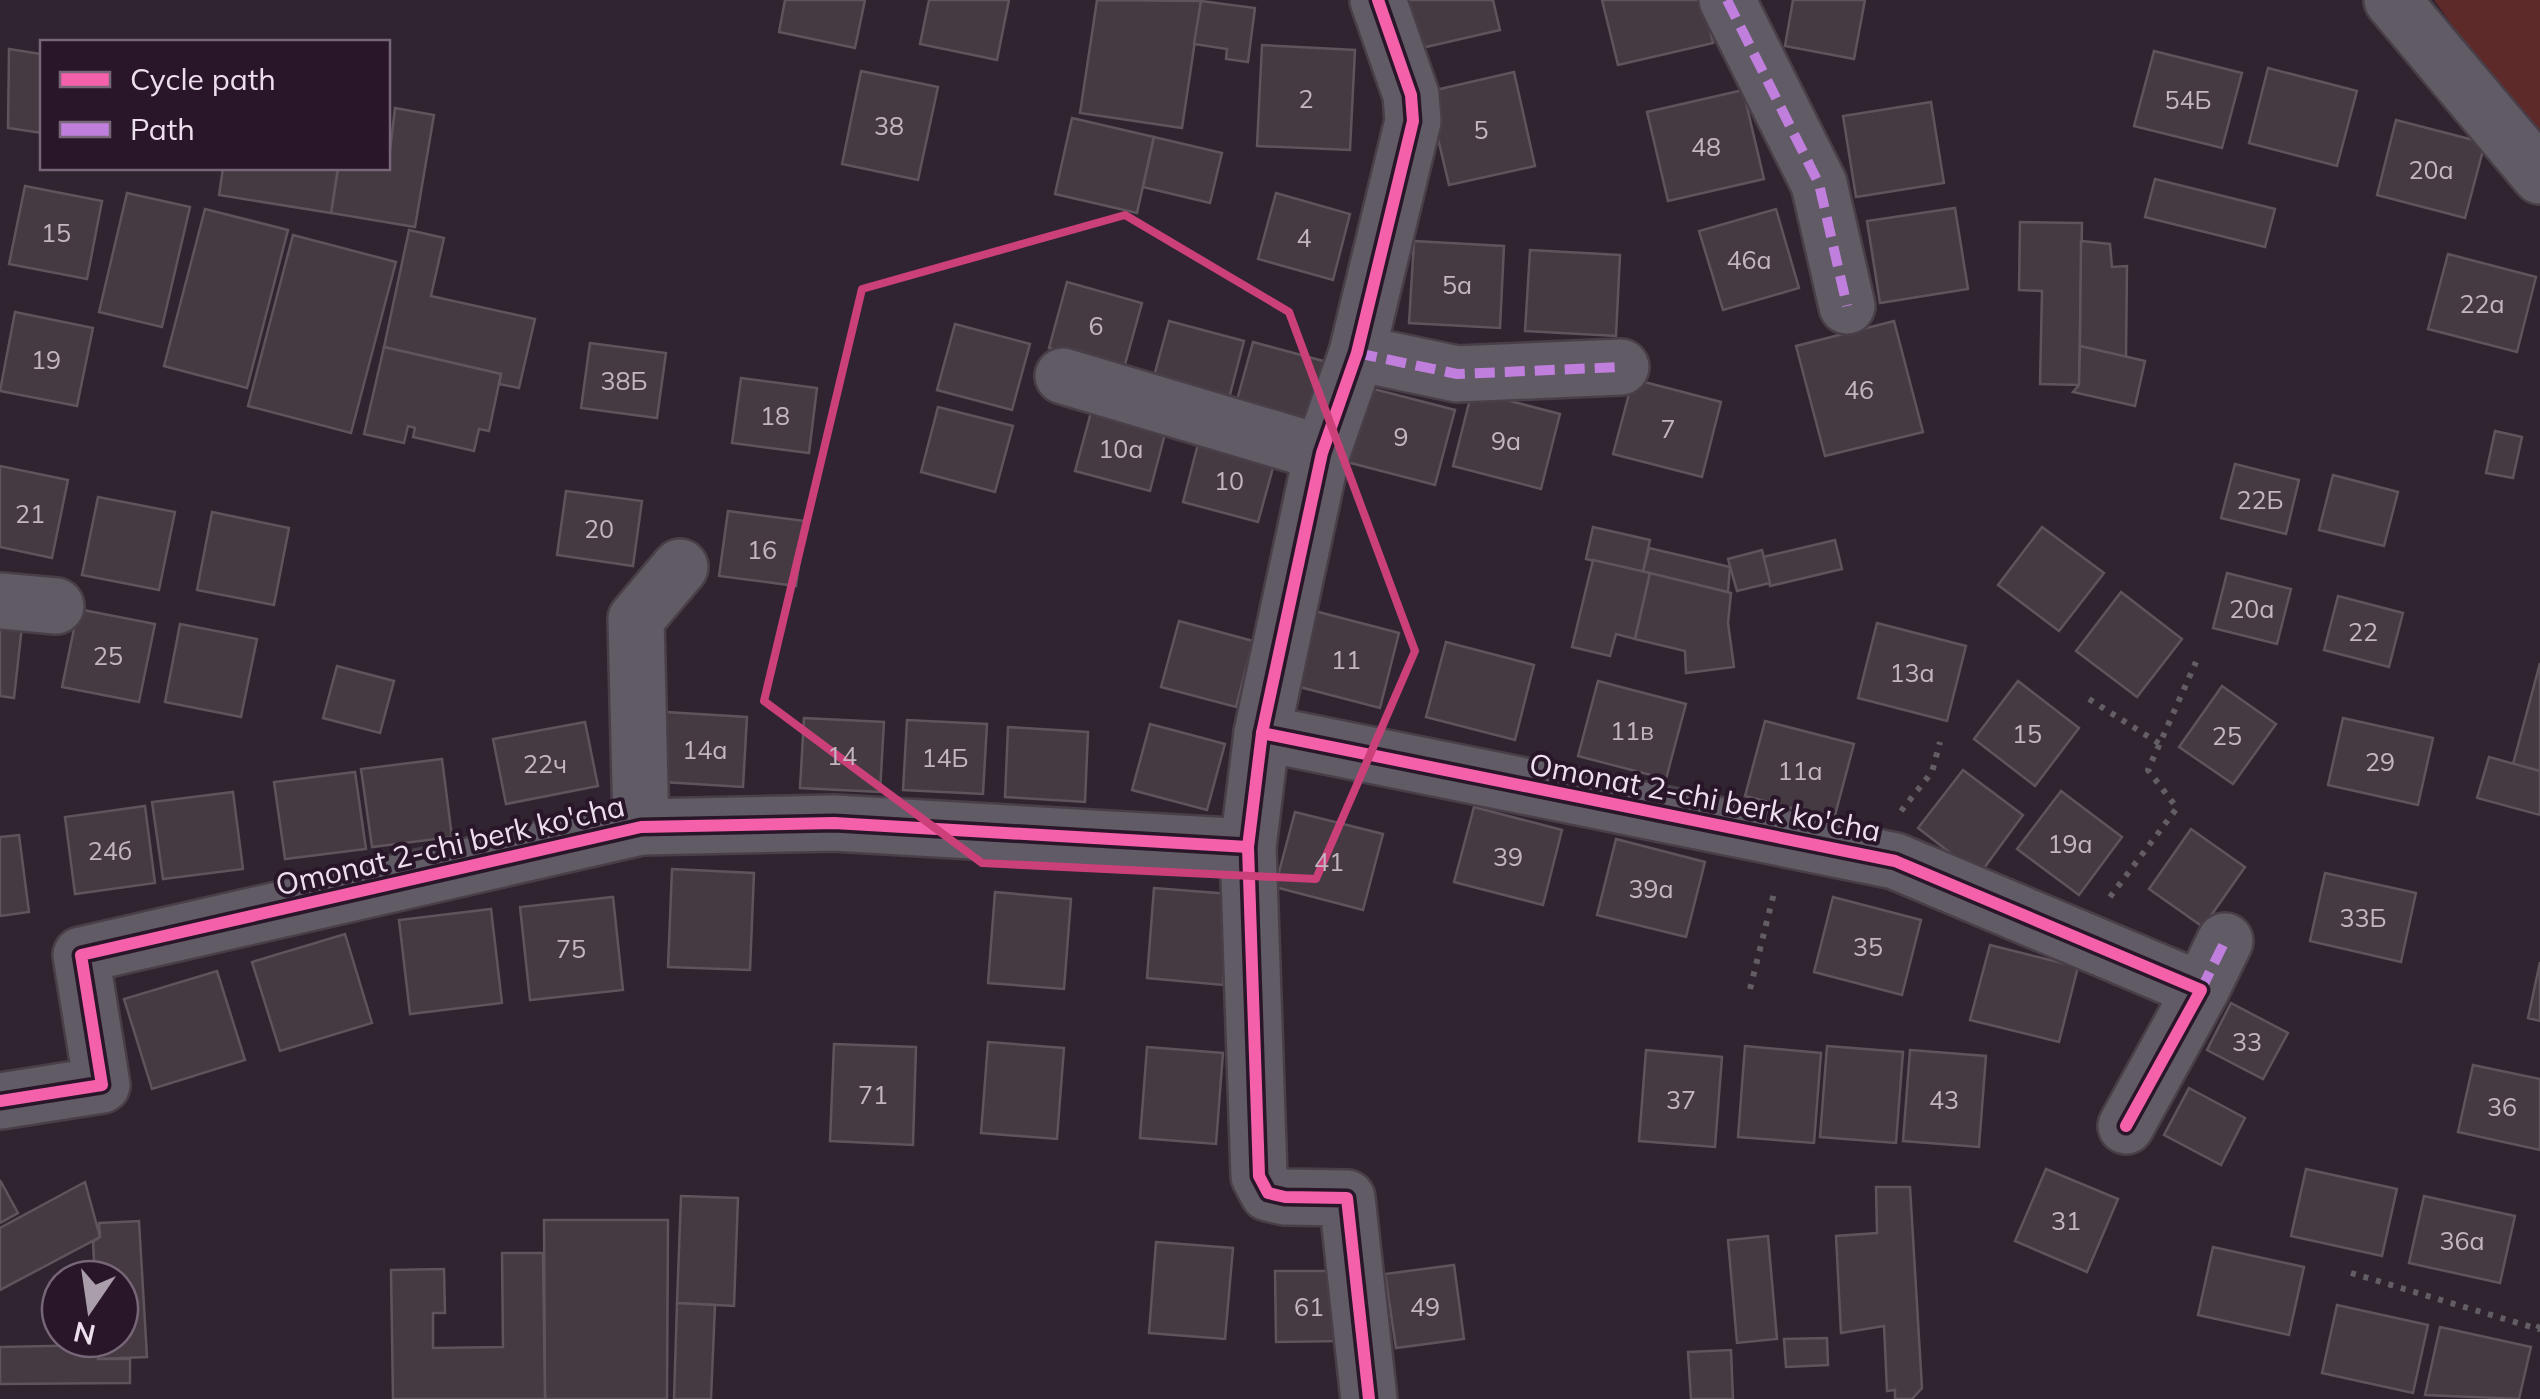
<svg xmlns="http://www.w3.org/2000/svg" width="2540" height="1399" font-family="Mulish,sans-serif">
  <rect width="100%" height="100%" fill="#2f242f"/>
  <path fill="#5e2a29" d="M2434,0H2540V147Z"/>
  <g fill="#453a41" stroke="#5f545c" stroke-width="2.5">
    <path d="M785,0H865L855,48L779,32Z"/>
    <path d="M929,0H1009L997,60L920,44Z"/>
    <path d="M1097,0L1201,1L1182,128L1080,113Z"/>
    <path d="M1401,0H1493L1500,30L1413,50Z"/>
    <path d="M1602,0H1703L1713,43L1618,65Z"/>
    <path d="M1793,0H1865L1854,59L1785,46Z"/>
    <path d="M1201,1L1255,8L1248,62L1226,59L1227,49L1194,44Z"/>
    <path d="M1262,45L1355,50L1350,150L1257,146Z"/>
    <path d="M9,49L41,54L42,133L8,128Z"/>
    <path d="M2154,51L2242,73L2222,148L2134,126Z"/>
    <path d="M2268,68L2357,91L2337,166L2249,143Z"/>
    <path d="M861,71L938,87L918,180L842,164Z"/>
    <path d="M1514,72L1535,166L1449,185L1427,92Z"/>
    <path d="M1743,90L1764,179L1668,201L1647,112Z"/>
    <path d="M1931,102L1944,183L1856,197L1843,116Z"/>
    <path d="M395,108L434,115L415,227L331,213L338,168H388Z"/>
    <path d="M1072,118L1154,137L1137,213L1055,194Z"/>
    <path d="M2396,120L2485,143L2465,218L2377,195Z"/>
    <path d="M1154,137L1222,153L1210,203L1143,187Z"/>
    <path d="M223,168H338L331,213L219,195Z"/>
    <path d="M2155,179L2275,209L2265,247L2145,217Z"/>
    <path d="M25,186L102,201L87,279L9,264Z"/>
    <path d="M127,193L190,207L162,327L99,312Z"/>
    <path d="M1276,193L1350,214L1333,280L1258,259Z"/>
    <path d="M1955,208L1968,289L1880,303L1867,221Z"/>
    <path d="M205,209L288,230L247,388L164,366Z"/>
    <path d="M1776,209L1799,288L1723,310L1699,231Z"/>
    <path d="M2020,222L2082,223L2079,385L2040,384L2042,291L2019,290Z"/>
    <path d="M409,230L444,238L431,296L535,319L519,388L499,384L501,374L384,347Z"/>
    <path d="M293,235L396,262L351,433L248,406Z"/>
    <path d="M1414,241L1504,246L1500,328L1409,323Z"/>
    <path d="M2081,241L2110,244L2112,267L2127,266L2126,357L2080,346Z"/>
    <path d="M1530,250L1620,255L1616,336L1525,331Z"/>
    <path d="M2448,254L2536,277L2517,352L2428,329Z"/>
    <path d="M1067,282L1142,303L1124,368L1049,348Z"/>
    <path d="M15,312L93,328L77,406L0,391Z"/>
    <path d="M1169,321L1244,341L1227,406L1151,387Z"/>
    <path d="M1894,321L1923,432L1825,456L1796,346Z"/>
    <path d="M955,324L1030,344L1012,410L937,390Z"/>
    <path d="M1253,342L1327,362L1310,427L1235,407Z"/>
    <path d="M590,343L666,353L657,418L581,408Z"/>
    <path d="M2080,346L2145,361L2135,406L2073,392L2079,385Z"/>
    <path d="M384,347L501,374L489,431L479,429L474,451L413,437L415,428L408,426L404,443L364,434Z"/>
    <path d="M741,378L817,388L809,453L732,443Z"/>
    <path d="M1633,379L1721,402L1702,477L1613,454Z"/>
    <path d="M1366,387L1455,410L1435,485L1347,462Z"/>
    <path d="M1472,391L1560,414L1541,489L1453,466Z"/>
    <path d="M1093,405L1167,426L1150,491L1075,471Z"/>
    <path d="M938,407L1013,426L995,492L921,472Z"/>
    <path d="M2495,431L2522,437L2513,478L2486,473Z"/>
    <path d="M1200,436L1276,457L1258,522L1183,502Z"/>
    <path d="M2235,464L2299,480L2286,534L2221,518Z"/>
    <path d="M0,466L68,480L52,558L0,547Z"/>
    <path d="M2333,475L2398,492L2384,546L2319,530Z"/>
    <path d="M566,491L642,501L633,566L557,555Z"/>
    <path d="M98,497L175,512L159,590L82,575Z"/>
    <path d="M728,511L805,521L796,586L719,576Z"/>
    <path d="M212,512L289,528L274,605L197,590Z"/>
    <path d="M1593,527L1650,540L1643,572L1586,559Z"/>
    <path d="M2042,527L2104,573L2059,631L1998,585Z"/>
    <path d="M1835,540L1842,569L1770,586L1763,557Z"/>
    <path d="M1649,548L1730,567L1728,592L1643,572Z"/>
    <path d="M1762,550L1770,583L1737,591L1728,559Z"/>
    <path d="M1593,560L1650,573L1635,639L1616,634L1610,656L1572,647Z"/>
    <path d="M1650,573L1731,593L1728,623L1734,667L1686,673L1685,651L1635,639Z"/>
    <path d="M2227,573L2291,589L2277,644L2213,628Z"/>
    <path d="M2121,592L2182,639L2137,697L2076,651Z"/>
    <path d="M2338,596L2403,613L2389,667L2324,650Z"/>
    <path d="M0,603L23,617L14,698L0,696Z"/>
    <path d="M78,609L155,624L139,702L62,687Z"/>
    <path d="M1311,610L1399,633L1380,708L1292,685Z"/>
    <path d="M1179,621L1253,641L1236,707L1161,687Z"/>
    <path d="M1877,623L1966,646L1947,721L1858,698Z"/>
    <path d="M180,624L257,639L241,717L165,702Z"/>
    <path d="M1446,642L1534,665L1515,740L1426,717Z"/>
    <path d="M2540,663V771L2513,764Z"/>
    <path d="M337,666L394,681L380,733L323,718Z"/>
    <path d="M1598,681L1686,704L1666,779L1578,756Z"/>
    <path d="M2018,681L2079,728L2035,786L1974,739Z"/>
    <path d="M2222,686L2276,724L2233,784L2179,747Z"/>
    <path d="M666,712L747,717L743,787L663,782Z"/>
    <path d="M804,718L884,722L880,792L800,788Z"/>
    <path d="M2343,718L2433,738L2418,805L2328,785Z"/>
    <path d="M907,720L987,724L983,794L903,790Z"/>
    <path d="M1765,721L1854,744L1834,819L1745,796Z"/>
    <path d="M585,722L598,786L506,804L493,739Z"/>
    <path d="M1150,724L1225,744L1207,810L1132,790Z"/>
    <path d="M1008,727L1088,732L1085,802L1005,797Z"/>
    <path d="M2489,757L2540,771V815L2477,798Z"/>
    <path d="M442,759L452,837L372,847L361,769Z"/>
    <path d="M1963,770L2023,815L1979,875L1918,828Z"/>
    <path d="M355,772L366,849L285,859L274,782Z"/>
    <path d="M2061,791L2122,837L2079,895L2017,849Z"/>
    <path d="M233,792L243,869L163,879L152,802Z"/>
    <path d="M145,806L155,883L75,894L65,817Z"/>
    <path d="M1474,807L1562,830L1543,905L1454,882Z"/>
    <path d="M1295,812L1383,834L1363,910L1275,887Z"/>
    <path d="M2191,829L2245,867L2203,927L2149,889Z"/>
    <path d="M19,835L29,912L0,916V837Z"/>
    <path d="M1616,839L1705,862L1686,937L1597,915Z"/>
    <path d="M672,869L754,873L750,970L668,967Z"/>
    <path d="M2325,873L2416,893L2401,962L2310,941Z"/>
    <path d="M1154,888L1230,894L1223,985L1147,978Z"/>
    <path d="M995,892L1071,899L1064,989L988,983Z"/>
    <path d="M613,897L623,990L530,1000L520,907Z"/>
    <path d="M1833,897L1921,920L1902,995L1814,972Z"/>
    <path d="M491,909L502,1003L410,1014L399,920Z"/>
    <path d="M345,934L372,1023L280,1051L252,962Z"/>
    <path d="M1990,945L2078,967L2059,1042L1970,1020Z"/>
    <path d="M2540,962V1021L2528,1018Z"/>
    <path d="M217,971L245,1060L152,1089L124,999Z"/>
    <path d="M2231,1003L2288,1033L2263,1079L2207,1050Z"/>
    <path d="M988,1042L1064,1048L1057,1139L981,1133Z"/>
    <path d="M834,1044L916,1047L913,1145L830,1141Z"/>
    <path d="M1745,1046L1821,1053L1814,1143L1738,1137Z"/>
    <path d="M1827,1046L1903,1052L1896,1143L1820,1137Z"/>
    <path d="M1147,1047L1223,1053L1216,1144L1140,1138Z"/>
    <path d="M1646,1050L1722,1057L1715,1147L1639,1141Z"/>
    <path d="M1910,1050L1986,1056L1979,1147L1903,1141Z"/>
    <path d="M2473,1065L2540,1079V1150L2458,1132Z"/>
    <path d="M2189,1088L2245,1118L2221,1165L2164,1135Z"/>
    <path d="M2046,1169L2118,1199L2087,1272L2015,1241Z"/>
    <path d="M2306,1169L2397,1189L2382,1256L2291,1236Z"/>
    <path d="M0,1180L18,1213L0,1223Z"/>
    <path d="M85,1182L100,1237L0,1290V1228Z"/>
    <path d="M1876,1187H1910L1922,1388L1912,1399H1895V1390L1887,1391L1884,1326L1841,1333L1836,1236L1877,1233Z"/>
    <path d="M681,1196L738,1198L734,1306L677,1303Z"/>
    <path d="M2424,1196L2515,1216L2500,1283L2409,1263Z"/>
    <path d="M544,1220H668L667,1399H545Z"/>
    <path d="M139,1221L147,1357L98,1359V1339H120V1279H95L93,1242L100,1237L99,1223Z"/>
    <path d="M1768,1236L1777,1339L1737,1343L1728,1240Z"/>
    <path d="M1156,1242L1233,1248L1225,1339L1149,1333Z"/>
    <path d="M2213,1247L2304,1267L2289,1335L2198,1315Z"/>
    <path d="M502,1253H543L545,1399H393L391,1270L444,1269L445,1313H433V1348L503,1347Z"/>
    <path d="M1454,1265L1464,1339L1396,1348L1385,1274Z"/>
    <path d="M1275,1271H1342V1341L1276,1342Z"/>
    <path d="M677,1303L715,1305L711,1399H674Z"/>
    <path d="M2337,1305L2428,1325L2413,1393L2322,1373Z"/>
    <path d="M2440,1327L2531,1347L2519,1399L2425,1395Z"/>
    <path d="M1827,1338L1828,1365L1786,1367L1784,1339Z"/>
    <path d="M98,1345V1359H130V1383L0,1384V1347Z"/>
    <path d="M1731,1350L1733,1399H1691L1688,1352Z"/>
  </g>
  <g fill="none" stroke-linecap="round" stroke-linejoin="round">
    <defs>
      <g id="minor">
        <path d="M1727,0L1819,184L1847,306"/>
        <path d="M2392,0L2540,176"/>
        <path d="M1357,353L1457,374L1621,367"/>
        <path d="M1063,376L1322,453"/>
        <path d="M0,601L56,606"/>
        <path d="M1262,733L1895,861L2201,990L2126,1126"/>
        <path d="M641,827L636,619L680,567"/>
        <path d="M2201,990L2225,941"/>
        <path d="M0,1101L102,1085L81,955L641,827L834,823L1248,847"/>
        <path d="M1369,1399L1347,1198L1285,1197L1268,1193L1259,1176L1248,847L1262,733L1322,453L1357,353L1413,121L1411,95L1378,0"/>
      </g>
    </defs>
    <use href="#minor" stroke="#493f49" stroke-width="60"/>
    <g stroke="#635d66" stroke-width="6" stroke-dasharray="5 8" stroke-linecap="butt">
      <path d="M2089,699L2160,744"/>
      <path d="M1901,811L1932,772L1940,742"/>
      <path d="M2110,897L2177,808L2148,770L2196,662"/>
      <path d="M1750,989L1775,889"/>
      <path d="M2351,1273L2538,1329L2540,1324"/>
    </g>
    <use href="#minor" stroke="#605b65" stroke-width="55"/>
    <g stroke="#c07fdc" stroke-width="10" stroke-dasharray="20 10" stroke-linecap="butt">
      <path d="M1727,0L1819,184L1847,306"/>
      <path d="M1357,353L1457,374L1621,367"/>
      <path d="M2201,990L2225,941"/>
    </g>
    <defs>
      <g id="cycleway">
        <path d="M1262,733L1895,861L2201,990L2126,1126"/>
        <path d="M0,1101L102,1085L81,955L641,827L834,823L1248,847"/>
        <path d="M1369,1399L1347,1198L1285,1197L1268,1193L1259,1176L1248,847L1262,733L1322,453L1357,353L1413,121L1411,95L1378,0"/>
      </g>
    </defs>
    <use href="#cycleway" stroke="#291629" stroke-width="19"/>
    <use href="#cycleway" stroke="#f560ab" stroke-width="12"/>
  </g>
  <path fill="none" stroke="#cb4078" stroke-width="8" stroke-linejoin="round" d="M1125,215L1289,312L1415,651L1316,879L982,863L764,701L862,289Z"/>
  <g text-anchor="middle" dominant-baseline="central" stroke-width="8" stroke-linejoin="round" paint-order="stroke">
    <g font-size="25" fill="#c3b6c1">
      <text x="1306" y="98">2</text>
      <text x="2188" y="99">54Б</text>
      <text x="889" y="125">38</text>
      <text x="1481" y="129">5</text>
      <text x="1706" y="146">48</text>
      <text x="2431" y="169">20a</text>
      <text x="56" y="232">15</text>
      <text x="1304" y="237">4</text>
      <text x="1749" y="259">46a</text>
      <text x="1457" y="284">5a</text>
      <text x="2482" y="303">22a</text>
      <text x="1096" y="325">6</text>
      <text x="46" y="359">19</text>
      <text x="624" y="380">38Б</text>
      <text x="1859" y="389">46</text>
      <text x="775" y="415">18</text>
      <text x="1668" y="428">7</text>
      <text x="1401" y="436">9</text>
      <text x="1506" y="440">9a</text>
      <text x="1121" y="448">10а</text>
      <text x="1229" y="480">10</text>
      <text x="2260" y="499">22Б</text>
      <text x="30" y="513">21</text>
      <text x="599" y="528">20</text>
      <text x="762" y="549">16</text>
      <text x="2252" y="608">20а</text>
      <text x="2363" y="631">22</text>
      <text x="108" y="655">25</text>
      <text x="1346" y="659">11</text>
      <text x="1912" y="672">13a</text>
      <text x="1632" y="730">11в</text>
      <text x="2027" y="733">15</text>
      <text x="2227" y="735">25</text>
      <text x="705" y="749">14а</text>
      <text x="842" y="755">14</text>
      <text x="945" y="757">14Б</text>
      <text x="2380" y="761">29</text>
      <text x="545" y="763">22ч</text>
      <text x="1800" y="770">11a</text>
      <text x="2070" y="843">19a</text>
      <text x="110" y="850">24б</text>
      <text x="1508" y="856">39</text>
      <text x="1329" y="861">41</text>
      <text x="1651" y="888">39a</text>
      <text x="2363" y="917">33Б</text>
      <text x="1868" y="946">35</text>
      <text x="571" y="948">75</text>
      <text x="2247" y="1041">33</text>
      <text x="873" y="1094">71</text>
      <text x="1681" y="1099">37</text>
      <text x="1944" y="1099">43</text>
      <text x="2502" y="1106">36</text>
      <text x="2066" y="1220">31</text>
      <text x="2462" y="1240">36a</text>
      <text x="1309" y="1306">61</text>
      <text x="1425" y="1306">49</text>
    </g>
    <g font-size="30" fill="#eddfec" stroke="#291629">
      <text transform="translate(1705 797) rotate(11)">Omonat 2-chi berk ko'cha</text>
      <text transform="translate(450 845) rotate(-13)">Omonat 2-chi berk ko'cha</text>
    </g>
  </g>
  <rect x="40" y="40" width="350" height="130" fill="#291629" stroke="#776677" stroke-width="2.5"/>
  <rect x="60" y="72" width="50" height="15" fill="#f560ab" stroke="#776677" stroke-width="2.5"/>
  <text x="130" y="90" font-size="30" fill="#eddfec">Cycle path</text>
  <rect x="60" y="122" width="50" height="15" fill="#c07fdc" stroke="#776677" stroke-width="2.5"/>
  <text x="130" y="140" font-size="30" fill="#eddfec">Path</text>
  <g transform="translate(90 1309) rotate(193)"><circle r="48" fill="#291629" stroke="#776677" stroke-width="2.5"/>
  <path d="M0-8L18 38L0 25L-18 38Z" fill="#aa9eaa"/>
  <text y="-15" font-size="28" font-weight="bold" text-anchor="middle" fill="#eddfec">N</text>
  </g>
</svg>
